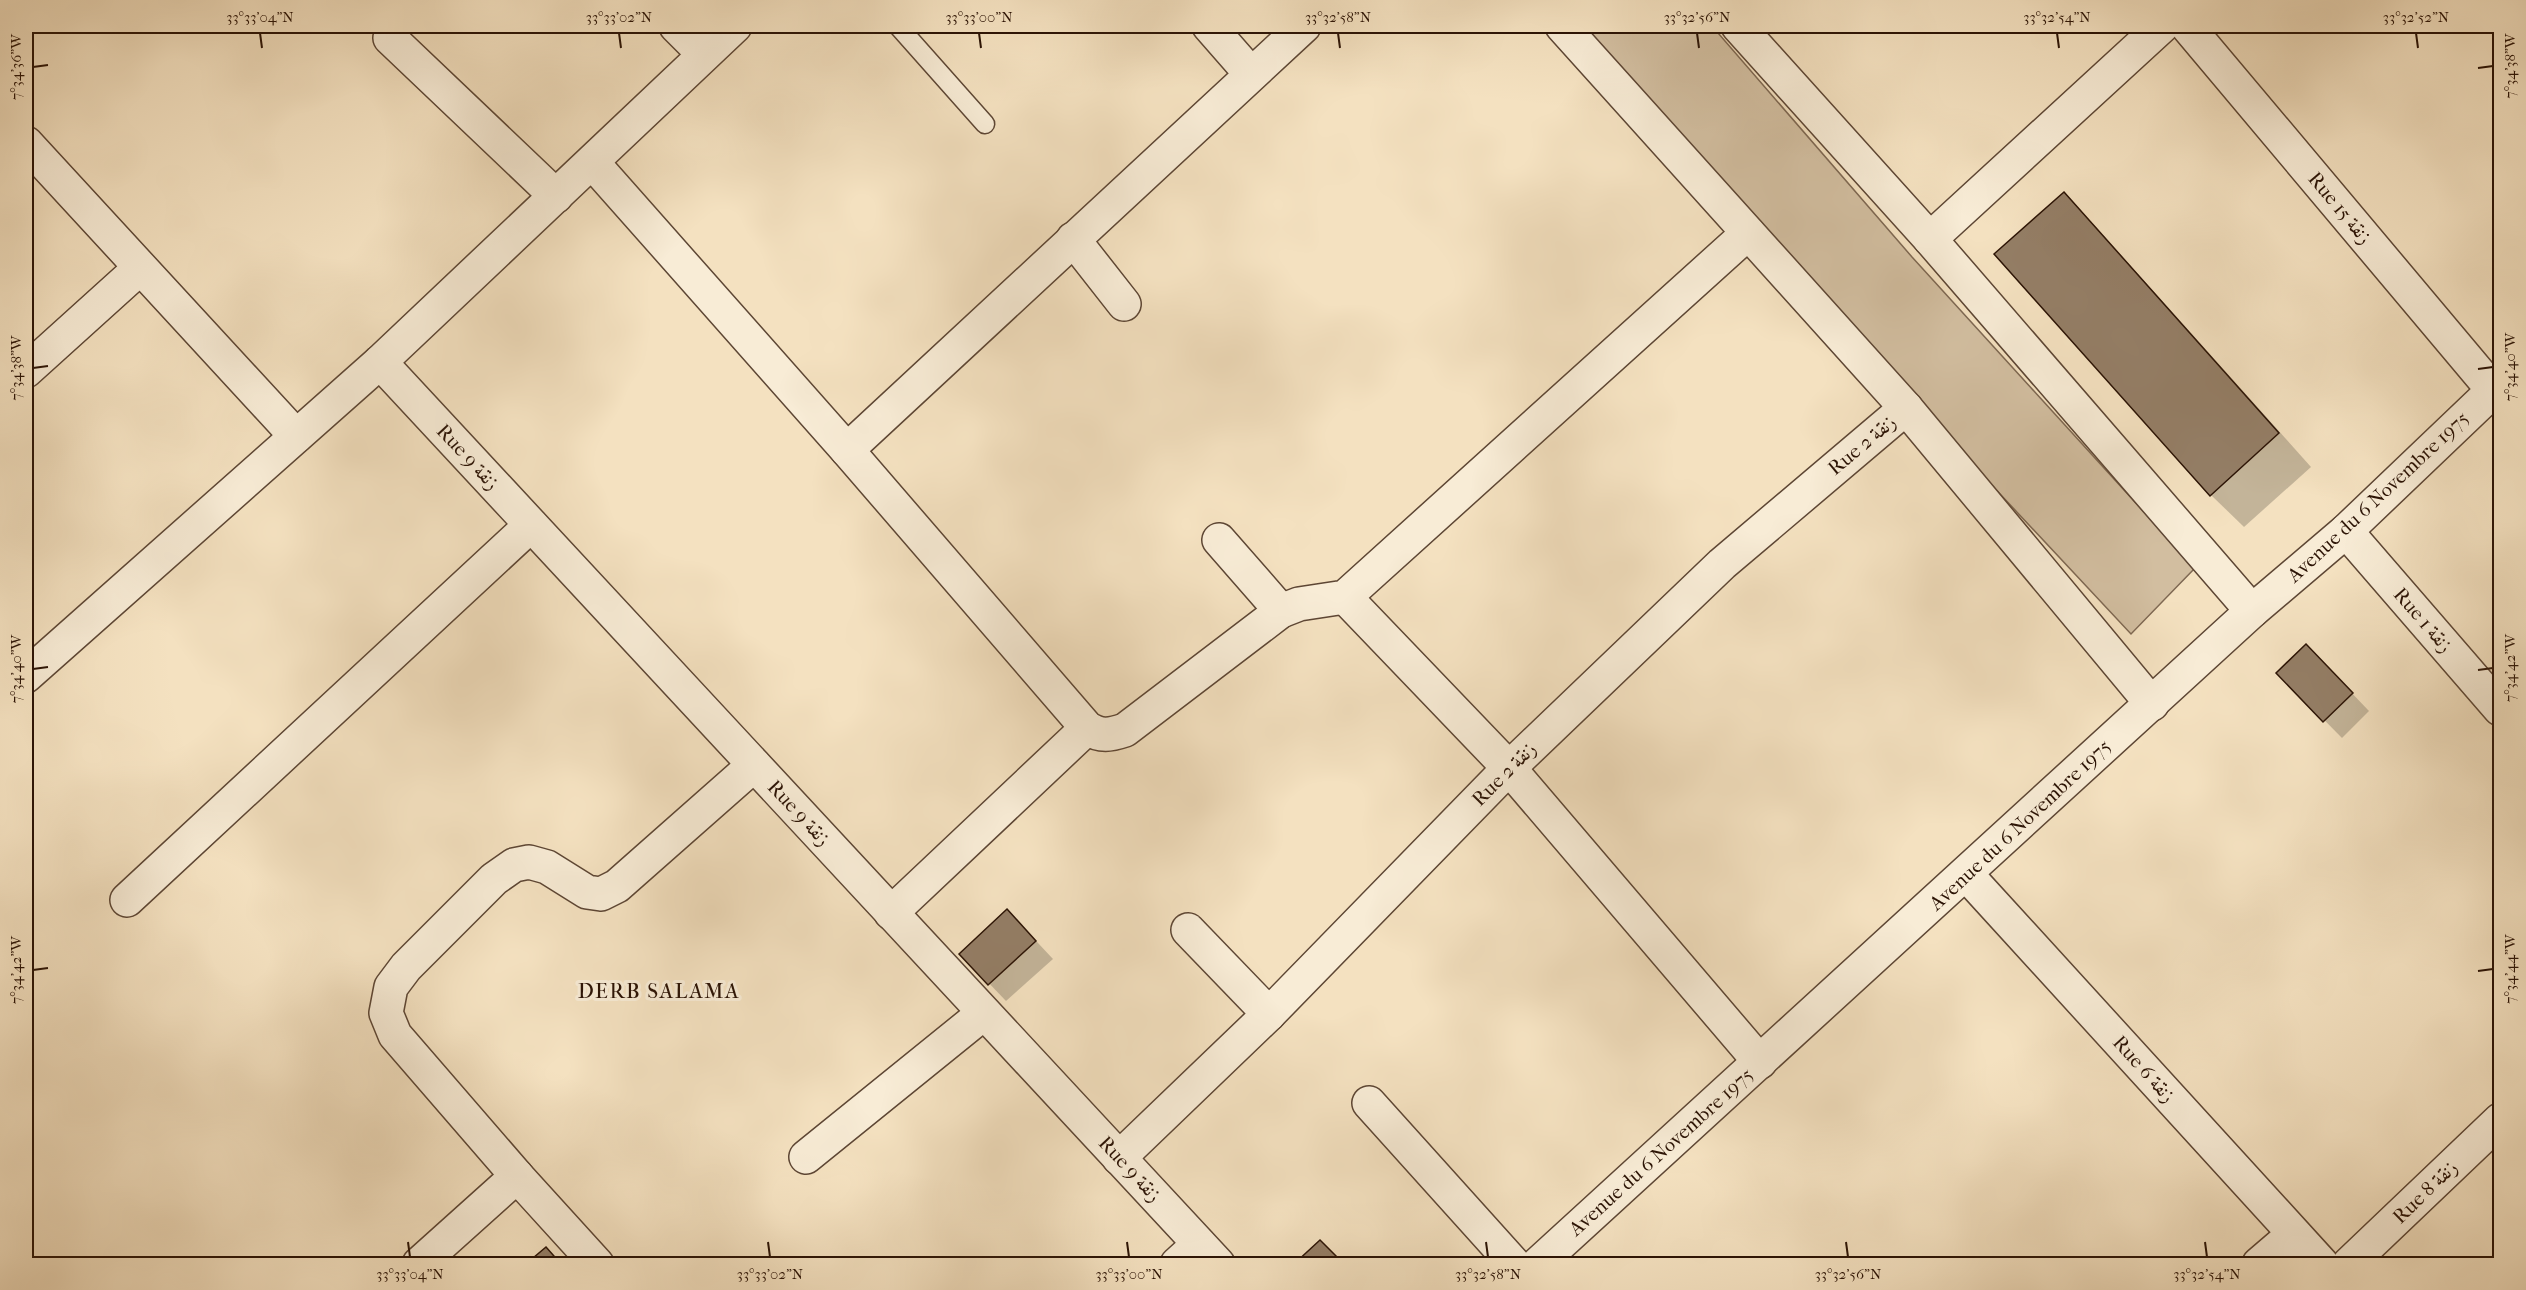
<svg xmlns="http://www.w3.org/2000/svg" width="2526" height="1290" font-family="'IM FELL French Canon',Amiri,serif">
  <rect width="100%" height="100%" fill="#f4e1c0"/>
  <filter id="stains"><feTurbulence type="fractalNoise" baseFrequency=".00333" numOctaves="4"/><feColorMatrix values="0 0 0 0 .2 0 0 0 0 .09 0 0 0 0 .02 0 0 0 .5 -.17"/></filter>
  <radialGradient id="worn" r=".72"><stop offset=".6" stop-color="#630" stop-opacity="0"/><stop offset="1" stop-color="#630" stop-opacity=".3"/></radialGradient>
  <path fill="#d2bea0" stroke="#7e6852" stroke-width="1.5" d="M1583,26H1712L1912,257L2195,568L2131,634L1913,401Z"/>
  <g fill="#0003">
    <path d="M2064,194L2096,227L2311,467L2244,527L2211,495Z"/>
    <path d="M2323,663L2369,711L2342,738L2278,673Z"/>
    <path d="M1024,928L1053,959L1006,1001L961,954Z"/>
    <path d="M1320,1242L1343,1264H1297Z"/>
  </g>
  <g fill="#947e66" stroke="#2b1305" stroke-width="1.5">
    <path d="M2064,192L2279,433L2210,496L1994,254Z"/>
    <path d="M2306,644L2353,693L2323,722L2276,673Z"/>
    <path d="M1007,909L1036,941L988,985L959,954Z"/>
    <path d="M1320,1240L1344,1264H1294Z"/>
    <path d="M546,1247L561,1264H526Z"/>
  </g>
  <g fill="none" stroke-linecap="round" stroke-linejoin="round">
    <defs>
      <path id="service" d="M898,26L985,124"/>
      <g id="minor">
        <path d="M676,26L704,54"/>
        <path d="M1209,26L1251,74"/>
        <path d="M2187,26L2493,390"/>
        <path d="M390,38L556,196"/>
        <path d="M26,143L296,436"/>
        <path d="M592,162L847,450L1087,728C1101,737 1110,735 1125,730L1281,611L1299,604L1345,597L1748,233"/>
        <path d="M1073,239L1124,304"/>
        <path d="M1930,239L2162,26"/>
        <path d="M380,362L1218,1264"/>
        <path d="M26,371L140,268"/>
        <path d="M847,450L1304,26"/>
        <path d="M2346,531L2500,709"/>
        <path d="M1219,540L1281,611"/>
        <path d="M1345,597L1509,768L1760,1062"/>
        <path d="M26,676L380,362L735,26"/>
        <path d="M1966,874L2322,1264"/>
        <path d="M127,900L531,525"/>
        <path d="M891,913L1087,728"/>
        <path d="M1188,930L1269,1014"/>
        <path d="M1369,1103L1514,1264"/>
        <path d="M806,1157L984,1013"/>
        <path d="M1119,1158L1269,1014L1509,768L1722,564L1906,408"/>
        <path d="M419,1264L517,1176"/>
        <path d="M597,1264L517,1176L395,1035L386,1013L391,987L406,967L494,879L514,865L529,862L547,867L587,892L601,894L617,886L754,765"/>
        <path d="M1177,1264L1199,1244"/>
        <path d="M2259,1264L2294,1234"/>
        <path d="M2349,1264L2500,1120"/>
      </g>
      <g id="tertiary">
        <path d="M1562,26L1906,408L2152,704"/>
        <path d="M1738,26L1930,239L2252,611"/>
        <path d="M1538,1264L2252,611L2346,531L2500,384"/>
      </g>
    </defs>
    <use href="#service" stroke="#5d4634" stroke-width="21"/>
    <use href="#minor" stroke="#5d4634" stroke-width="36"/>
    <use href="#tertiary" stroke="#5d4634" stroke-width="36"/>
    <use href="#service" stroke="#f8ecd6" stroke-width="18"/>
    <use href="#minor" stroke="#f8ecd6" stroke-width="33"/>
    <use href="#tertiary" stroke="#f8ecd6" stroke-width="33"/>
  </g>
  <path fill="none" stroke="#2b1305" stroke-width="2" d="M260,33L262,48M619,33L621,48M979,33L981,48M1338,33L1340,48M1697,33L1699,48M2057,33L2059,48M2416,33L2418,48M33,67L48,65M2478,68L2493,66M33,368L48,366M2478,369L2493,367M33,669L48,667M2478,670L2493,668M33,970L48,968M2478,971L2493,969M408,1242L410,1257M768,1242L770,1257M1127,1242L1129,1257M1486,1242L1488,1257M1846,1242L1848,1257M2205,1242L2207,1257"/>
  <g text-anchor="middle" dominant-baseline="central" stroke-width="6" stroke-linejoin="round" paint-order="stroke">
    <g font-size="20" fill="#2b1305" stroke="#f8ecd6">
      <text transform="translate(2340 208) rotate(50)">Rue 15 زنقة</text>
      <text transform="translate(1862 445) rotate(-40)">Rue 2 زنقة</text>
      <text transform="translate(468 457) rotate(47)">Rue 9 زنقة</text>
      <text transform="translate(2378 497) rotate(-43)">Avenue du 6 Novembre 1975</text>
      <text transform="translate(2423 620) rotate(49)">Rue 1 زنقة</text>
      <text transform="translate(1504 774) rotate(-45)">Rue 2 زنقة</text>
      <text transform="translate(799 813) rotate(47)">Rue 9 زنقة</text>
      <text transform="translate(2020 825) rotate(-43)">Avenue du 6 Novembre 1975</text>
      <text transform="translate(2144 1069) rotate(48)">Rue 6 زنقة</text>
      <text transform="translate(1661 1152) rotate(-42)">Avenue du 6 Novembre 1975</text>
      <text transform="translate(1130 1169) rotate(47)">Rue 9 زنقة</text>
      <text transform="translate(2425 1192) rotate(-44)">Rue 8 زنقة</text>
    </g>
    <g font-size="21" letter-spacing="1.5" fill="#2b1305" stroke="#f8ecd6">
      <text x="659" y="991">DERB SALAMA</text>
    </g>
  </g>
  <rect width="2526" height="1290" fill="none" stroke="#f4e1c0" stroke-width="66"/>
  <rect x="33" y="33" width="2460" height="1224" fill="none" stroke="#2b1305" stroke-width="2"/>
  <g font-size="15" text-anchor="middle" fill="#2b1305">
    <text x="260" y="22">33°33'04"N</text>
    <text x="619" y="22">33°33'02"N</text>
    <text x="979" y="22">33°33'00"N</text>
    <text x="1338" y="22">33°32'58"N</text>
    <text x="1697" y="22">33°32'56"N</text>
    <text x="2057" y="22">33°32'54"N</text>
    <text x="2416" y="22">33°32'52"N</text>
    <text transform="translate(2510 66) rotate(-90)" y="5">7°34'38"W</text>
    <text transform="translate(16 67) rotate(-90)" y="5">7°34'36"W</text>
    <text transform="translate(2510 367) rotate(-90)" y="5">7°34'40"W</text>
    <text transform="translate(16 368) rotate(-90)" y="5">7°34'38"W</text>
    <text transform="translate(2510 668) rotate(-90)" y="5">7°34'42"W</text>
    <text transform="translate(16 669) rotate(-90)" y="5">7°34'40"W</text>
    <text transform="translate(2510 969) rotate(-90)" y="5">7°34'44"W</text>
    <text transform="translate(16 970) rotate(-90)" y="5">7°34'42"W</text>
    <text x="410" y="1279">33°33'04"N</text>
    <text x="770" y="1279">33°33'02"N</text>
    <text x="1129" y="1279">33°33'00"N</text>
    <text x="1488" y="1279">33°32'58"N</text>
    <text x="1848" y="1279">33°32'56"N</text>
    <text x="2207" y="1279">33°32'54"N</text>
  </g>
  <rect width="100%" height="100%" filter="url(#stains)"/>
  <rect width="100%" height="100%" fill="url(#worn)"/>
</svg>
